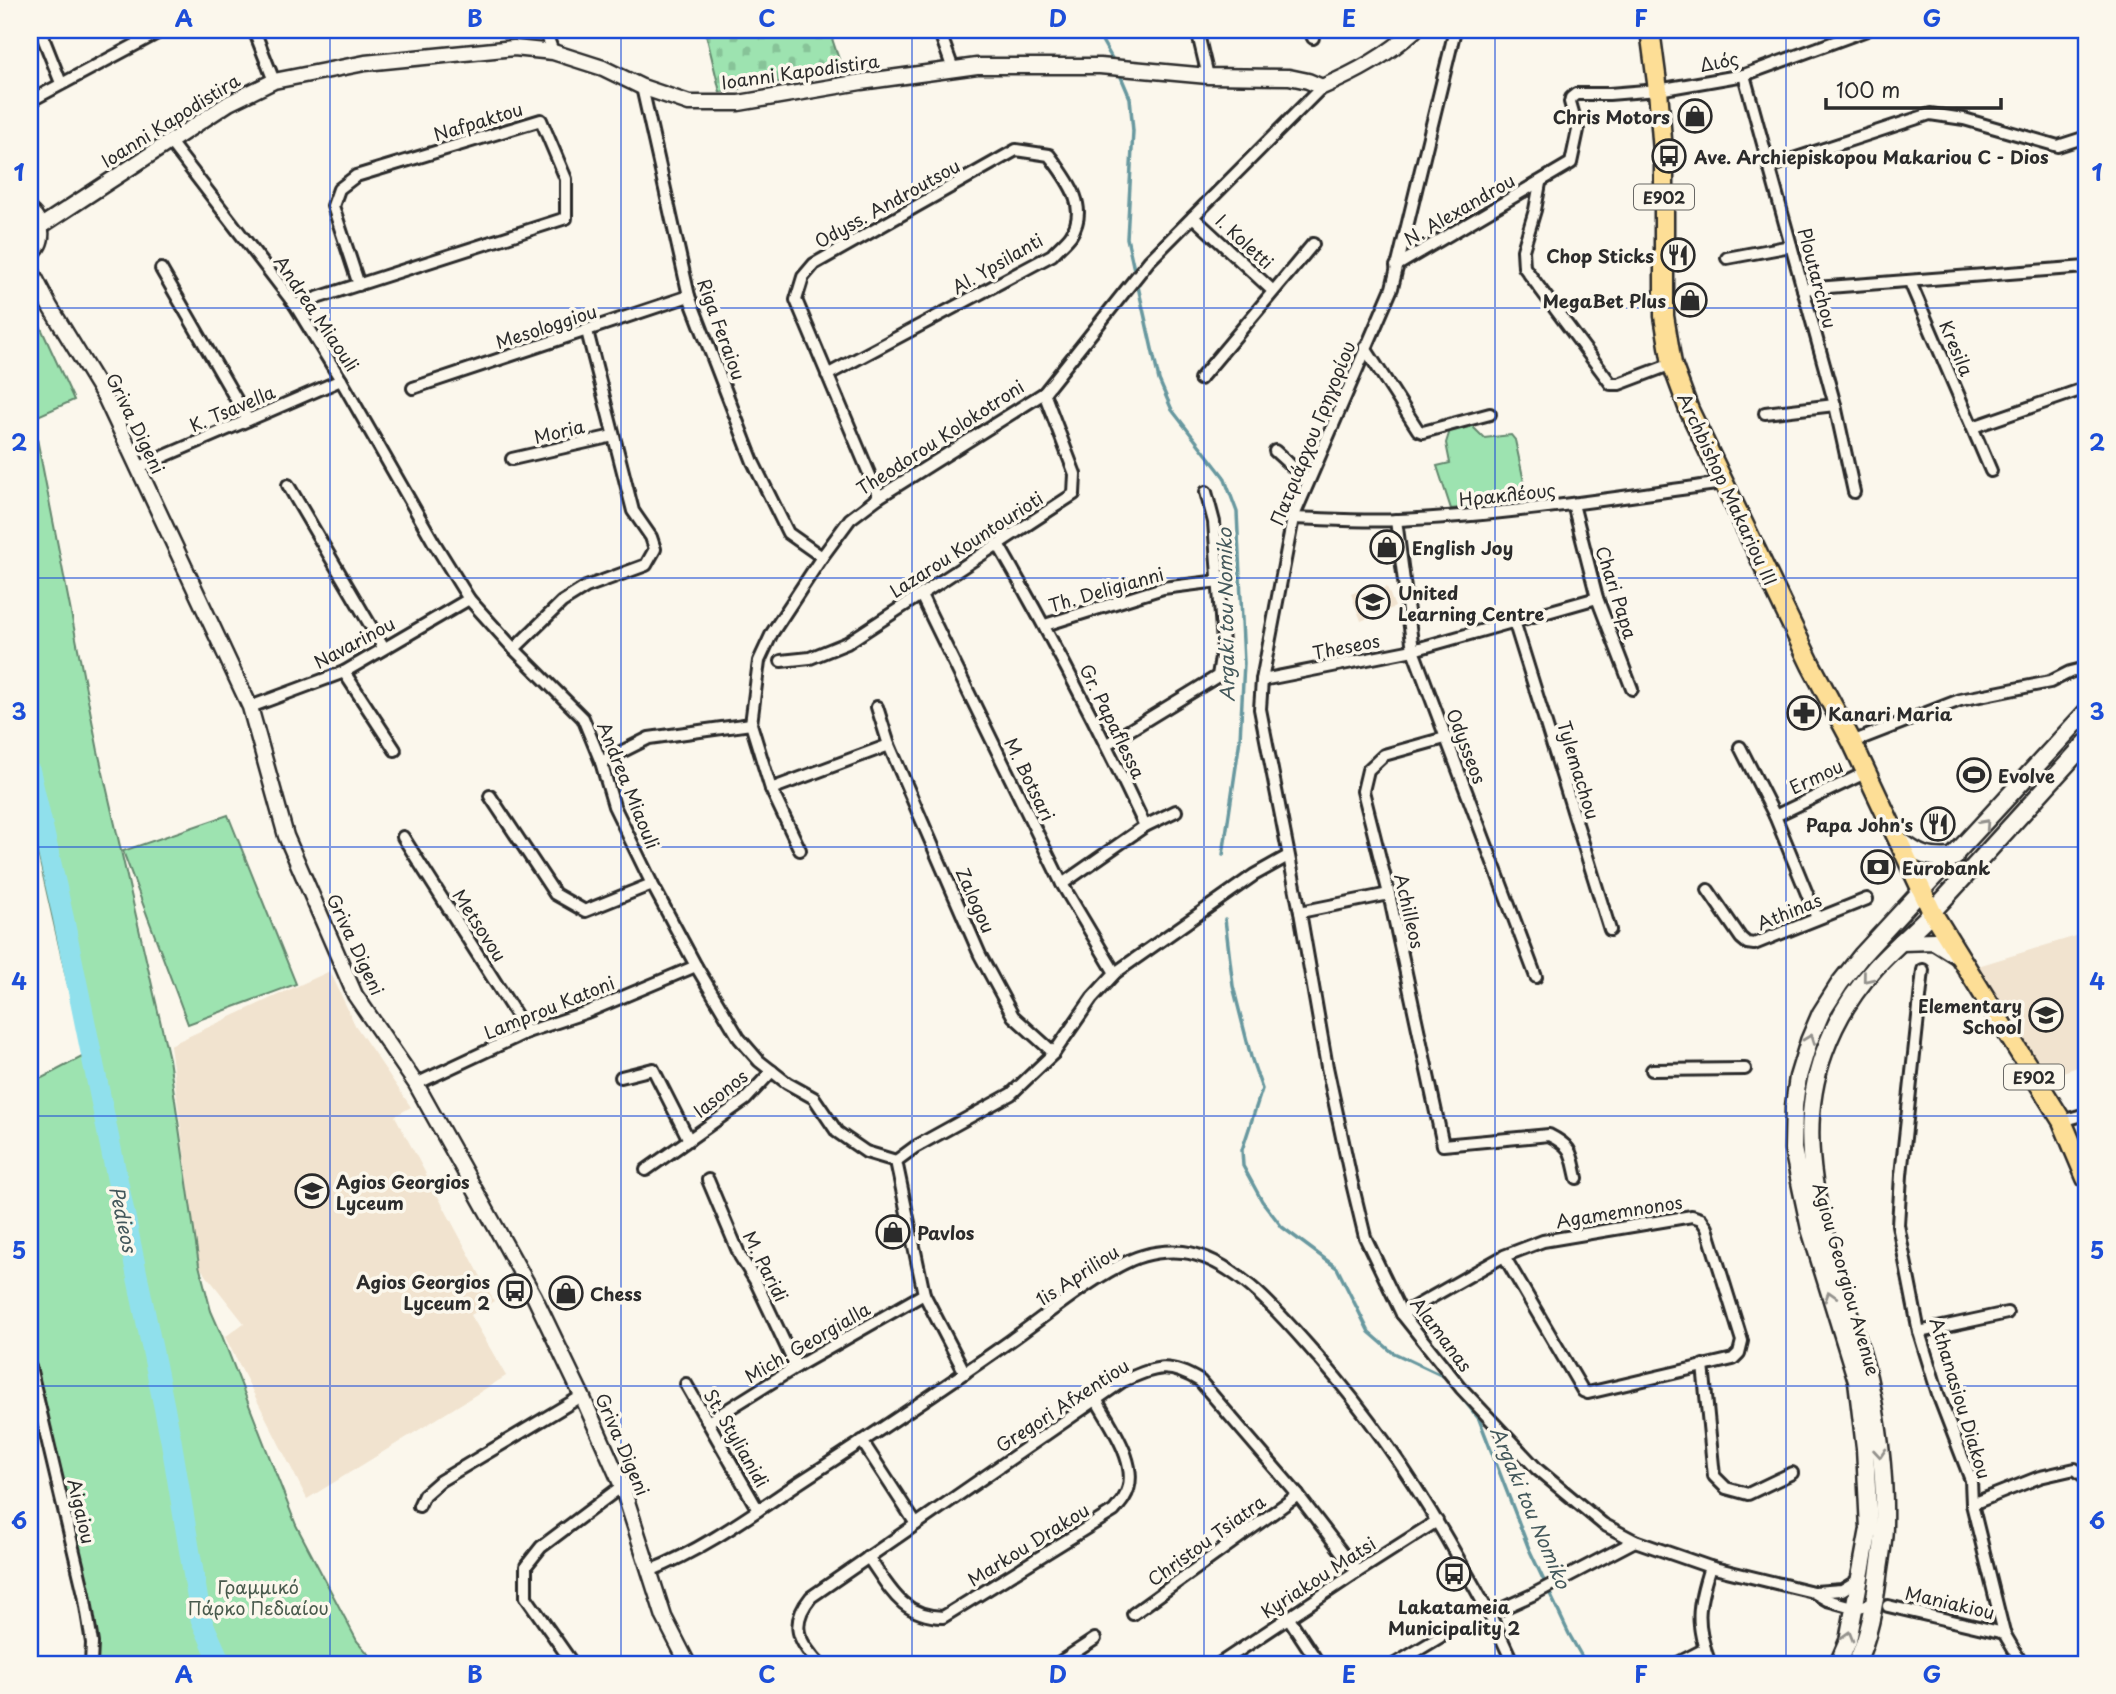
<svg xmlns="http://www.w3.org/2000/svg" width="2116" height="1694" font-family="'Playpen Sans',sans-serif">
  <defs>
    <pattern id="cemetery-stones" width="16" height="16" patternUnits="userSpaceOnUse" patternTransform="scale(1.75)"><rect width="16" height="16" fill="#9de3b0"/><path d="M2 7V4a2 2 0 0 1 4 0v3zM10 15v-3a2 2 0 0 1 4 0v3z" fill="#87c398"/></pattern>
  </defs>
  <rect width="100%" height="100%" fill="#fbf7ec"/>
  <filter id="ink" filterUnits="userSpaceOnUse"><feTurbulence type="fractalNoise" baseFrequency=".0143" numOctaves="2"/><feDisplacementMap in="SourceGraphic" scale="14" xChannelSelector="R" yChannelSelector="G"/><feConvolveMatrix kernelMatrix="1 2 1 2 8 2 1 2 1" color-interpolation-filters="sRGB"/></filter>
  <g filter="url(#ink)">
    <g fill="#f1e3cf">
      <path d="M1387,587L1395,607L1361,621L1351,594L1363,589L1366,596Z"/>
      <path d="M2086,933V1064L2043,1079L1978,966Z"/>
      <path d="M330,971L355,1025L411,1107L395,1116L494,1301L471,1315L506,1376L307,1499L225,1337L244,1323L199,1266L170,1045Z"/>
    </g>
    <path fill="url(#cemetery-stones)" stroke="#64876e" stroke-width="2" d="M705,30H741L754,35L771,30H829L843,71L720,92Z"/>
    <g fill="#9de3b0" stroke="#64876e" stroke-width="2">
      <path d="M30,304L74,400L33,418L98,751L169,1059L199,1265L211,1311L222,1336L296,1525L357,1641L377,1664H96L88,1593L30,1345V1078H42L84,1056L30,818Z"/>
      <path d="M1473,422L1474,428L1484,438L1511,435L1515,440L1528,500L1451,509L1437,466L1450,463L1446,443L1451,427Z"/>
      <path d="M228,815L296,984L188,1024L123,851Z"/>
    </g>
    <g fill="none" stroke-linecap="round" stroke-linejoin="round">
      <g stroke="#68989f" stroke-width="3.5">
        <path d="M1096,30L1114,62"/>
        <path d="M1119,72L1130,98L1133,131L1127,238L1135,274"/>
        <path d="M1137,282L1159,380L1172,410L1224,477L1237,512L1244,663L1240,739L1223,855"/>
        <path d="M1225,919L1233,986L1251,1057L1262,1089L1242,1150L1243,1166L1262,1201L1282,1227L1337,1268L1369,1332L1392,1352L1445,1377L1479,1419L1529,1549L1569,1634L1586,1664"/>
      </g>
      <path stroke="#90e0ec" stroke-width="21" d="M30,772L63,916L171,1440L201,1619L221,1664"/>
      <defs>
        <g id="minor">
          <path d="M40,30L61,83"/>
          <path d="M254,30L274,81"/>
          <path d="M545,30L553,52"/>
          <path d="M939,30L953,69"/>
          <path d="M1197,30L1208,76"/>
          <path d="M1310,30L1313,38"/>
          <path d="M1455,30L1392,288L1293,518L1262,680L1260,709L1300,912L1327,1067L1351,1179L1365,1237L1402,1314L1461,1388L1537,1469L1603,1524L1635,1541L1710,1567L1813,1592L1827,1600L1856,1608L1874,1603"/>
          <path d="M1744,75L1835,405L1854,492"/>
          <path d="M642,87L689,296L753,462L788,533L822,557"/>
          <path d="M30,101L163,30"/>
          <path d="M170,142L295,305L341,380L433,541L469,599L514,649L583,718L601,762L614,806L652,884L696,966L739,1038L759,1061L787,1083L814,1098L837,1132L866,1152L896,1161"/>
          <path d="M1769,167L1930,114L1964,119L2058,146L2086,137"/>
          <path d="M1540,183L1535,210L1523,250L1524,267L1611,384H1619L1672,364"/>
          <path d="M1193,217L1273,291"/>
          <path d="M1727,258L1791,246"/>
          <path d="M1396,266L1571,163L1578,130L1570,102L1571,98L1576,94H1609L1658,90L1744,75L1867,30"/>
          <path d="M161,269L248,420"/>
          <path d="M1910,282L1991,471"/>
          <path d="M1803,289L2086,267"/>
          <path d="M295,305C385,276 475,247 566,218V179L541,120L356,176L339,189L333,206L359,285"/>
          <path d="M1365,348L1418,430L1423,432L1490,414"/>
          <path d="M827,375L1052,255C1058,248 1066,242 1071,235C1090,206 1066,178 1049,155L1016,150L814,264L803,277L796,300L879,497"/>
          <path d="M1200,379L1313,244"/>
          <path d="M413,388L689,296"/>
          <path d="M1765,413L1835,405"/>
          <path d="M1973,427L2086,388"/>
          <path d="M1275,451L1308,481"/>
          <path d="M512,459L613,436"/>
          <path d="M137,468L341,380"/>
          <path d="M288,485L383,647"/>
          <path d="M1573,504L1597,598L1632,689"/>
          <path d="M1293,518C1328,519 1364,522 1399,520C1508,515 1615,498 1723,483"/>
          <path d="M1396,520L1413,650L1536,977"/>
          <path d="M998,544C1051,636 1100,730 1145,826L1062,884"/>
          <path d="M921,595L1062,884L1115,973"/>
          <path d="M1514,621L1610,930"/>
          <path d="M1045,625L1163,588L1219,581"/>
          <path d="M514,649L562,602L586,587L646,565L655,549L651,537L633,511L587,331"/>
          <path d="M781,661L810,658L847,643L1074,494L1075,474L1044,393"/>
          <path d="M344,672L395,750"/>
          <path d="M1262,680L1413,650L1597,598"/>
          <path d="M250,707L344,672L469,599"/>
          <path d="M877,707L889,745L980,955L1013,1016L1054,1053"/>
          <path d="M1445,738L1384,755L1368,770L1363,791L1389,894L1443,1145L1549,1135C1573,1147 1571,1153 1577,1178"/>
          <path d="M1852,742L1960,700L2050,682L2070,672L2082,669L2086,671"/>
          <path d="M1107,744L1218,676L1223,644L1214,522L1206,492"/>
          <path d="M1740,747L1775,816L1867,772"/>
          <path d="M601,762L649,738L751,724"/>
          <path d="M771,789L889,745"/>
          <path d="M490,796L555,894L585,911L652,884"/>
          <path d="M1775,816L1817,918"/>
          <path d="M1145,826L1176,811"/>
          <path d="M403,837L527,1032"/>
          <path d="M800,850L771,789L751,724L759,661L772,633L822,557L850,519L879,497L1044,393L1149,261L1322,87"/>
          <path d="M1708,890L1741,938L1747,943L1754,944L1867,899"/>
          <path d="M1300,912L1389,894"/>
          <path d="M1923,970L1901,1175L1898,1225L1919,1332L1939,1397L1971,1480L1972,1504L2004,1633L2022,1664"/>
          <path d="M1652,1070L1745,1069"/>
          <path d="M621,1077L653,1069L689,1140"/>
          <path d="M416,1084L527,1032L587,1012L696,966"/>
          <path d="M2062,1121L2086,1114"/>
          <path d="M896,1161L915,1147L1011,1094L1054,1053L1092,998L1115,973L1254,875L1288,856"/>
          <path d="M896,1161L924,1294L965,1373"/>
          <path d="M646,1170L745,1100L772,1071"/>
          <path d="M708,1180L740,1256L755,1280L796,1367"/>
          <path d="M1402,1314L1504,1256L1543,1241L1692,1216L1701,1219L1707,1228L1742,1341L1739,1353L1733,1359L1588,1393L1583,1391L1504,1256"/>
          <path d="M1919,1332L2007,1313"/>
          <path d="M1703,1365L1714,1476L1726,1488L1748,1494L1792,1473"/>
          <path d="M30,1367L84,1594L92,1643L91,1664"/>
          <path d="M686,1384L758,1510"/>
          <path d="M708,1422L796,1367L924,1294"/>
          <path d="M862,1441L916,1524"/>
          <path d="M1972,1504L2040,1477L2075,1469L2086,1478"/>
          <path d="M419,1506L424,1495L440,1481L582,1396"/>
          <path d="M868,1557C890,1588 901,1616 943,1617L1114,1511C1117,1507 1122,1502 1124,1498C1143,1469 1111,1426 1097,1401"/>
          <path d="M649,1571C703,1550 752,1514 800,1482C871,1436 941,1390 1010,1341C1048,1314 1089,1279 1131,1260C1147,1253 1167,1250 1183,1252C1236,1258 1285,1320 1319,1358C1373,1420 1419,1488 1459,1560C1479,1594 1498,1628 1513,1664"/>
          <path d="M1815,1592L1842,1590L1860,1579"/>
          <path d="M1888,1606L2004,1633"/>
          <path d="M1133,1614L1298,1495"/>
          <path d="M1490,1614L1532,1595L1635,1541"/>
          <path d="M1288,1617L1319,1664"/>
          <path d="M573,1664L526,1597V1566L541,1547L622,1486"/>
          <path d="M819,1664C798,1641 789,1624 811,1597L1123,1381C1156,1367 1168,1361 1200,1381L1298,1495L1357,1572"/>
          <path d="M1057,1664L1095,1639"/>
          <path d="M1219,1664L1357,1572L1437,1521"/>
          <path d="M1395,1664L1440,1637"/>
          <path d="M1676,1664L1705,1649"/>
          <path d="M1710,1664C1695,1624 1697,1607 1710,1567"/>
        </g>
        <g id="tertiary">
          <path d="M30,211C45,224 45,243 30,255"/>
          <path d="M41,226L229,103L274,81L365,63L514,48L553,52L603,68L642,87L689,103H739L861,82L977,66H1100L1208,76L1289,77L1308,81L1322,87C1357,72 1386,56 1415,30"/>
          <path d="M30,268L50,307L105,397L250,707L286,836L355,995L416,1084L534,1296L582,1396L622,1486L664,1617L688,1664"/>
        </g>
        <g id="secondary">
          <path d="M1898,839C1920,856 1927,859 1955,857"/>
          <path d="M1901,942L1934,941L1958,956"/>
          <path d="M1838,1664L1848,1641L1869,1529L1865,1448L1857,1381L1810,1229L1793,1149L1794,1106L1798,1077L1809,1041L1821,1013L1840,983L1862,955L2086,712"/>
          <path d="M1856,1664C1869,1637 1874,1607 1878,1577C1880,1560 1884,1542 1884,1525C1885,1476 1879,1425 1868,1377C1841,1272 1784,1162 1824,1053C1835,1022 1854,991 1876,967C1893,948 1914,931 1932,912C1984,856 2035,799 2086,743"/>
        </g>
        <path id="primary" d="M1650,30L1658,90L1664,164V316L1672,364L1689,410L1811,665L1852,742L1932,912L2062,1121L2086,1178"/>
      </defs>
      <use href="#minor" stroke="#2b2b2b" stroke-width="16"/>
      <use href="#tertiary" stroke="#2b2b2b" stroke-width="19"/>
      <use href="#secondary" stroke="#2b2b2b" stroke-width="21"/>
      <use href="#primary" stroke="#2b2b2b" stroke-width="23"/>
      <use href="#minor" stroke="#fbf7ec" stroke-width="10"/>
      <use href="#tertiary" stroke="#fbf7ec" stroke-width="14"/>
      <use href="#secondary" stroke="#fbf7ec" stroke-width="16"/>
      <use href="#primary" stroke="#fdde96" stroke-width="18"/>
    </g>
    <defs><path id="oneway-chevron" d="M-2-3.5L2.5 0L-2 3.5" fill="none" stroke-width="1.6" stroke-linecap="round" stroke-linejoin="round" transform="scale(1.75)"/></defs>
    <g stroke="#93918c">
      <use href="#oneway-chevron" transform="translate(1985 824) rotate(-48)"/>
      <use href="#oneway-chevron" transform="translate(1867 978) rotate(129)"/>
      <use href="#oneway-chevron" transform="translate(1810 1039) rotate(-69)"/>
      <use href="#oneway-chevron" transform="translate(1830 1296) rotate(-107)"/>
      <use href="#oneway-chevron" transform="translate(1880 1453) rotate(85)"/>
      <use href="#oneway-chevron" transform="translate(1848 1636) rotate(-74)"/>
    </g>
  </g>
  <path fill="none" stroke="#1d4ed8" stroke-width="2" stroke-opacity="0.55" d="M330,30V1664M621,30V1664M912,30V1664M1204,30V1664M1495,30V1664M1786,30V1664M30,308H2086M30,578H2086M30,847H2086M30,1116H2086M30,1386H2086"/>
  <defs>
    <symbol id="shop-ring" viewBox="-11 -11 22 22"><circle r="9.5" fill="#fbf7ec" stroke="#2b2b2b" stroke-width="1.5"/><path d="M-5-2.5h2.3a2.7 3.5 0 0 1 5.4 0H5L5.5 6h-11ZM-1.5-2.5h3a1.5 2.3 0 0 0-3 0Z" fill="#2b2b2b"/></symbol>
    <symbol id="bus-ring" viewBox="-11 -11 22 22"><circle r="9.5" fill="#fbf7ec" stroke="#2b2b2b" stroke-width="1.5"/><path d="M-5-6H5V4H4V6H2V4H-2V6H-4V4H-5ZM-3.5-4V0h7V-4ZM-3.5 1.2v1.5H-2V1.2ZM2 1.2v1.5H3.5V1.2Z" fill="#2b2b2b"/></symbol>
    <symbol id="restaurant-ring" viewBox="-11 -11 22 22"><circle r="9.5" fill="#fbf7ec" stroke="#2b2b2b" stroke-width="1.5"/><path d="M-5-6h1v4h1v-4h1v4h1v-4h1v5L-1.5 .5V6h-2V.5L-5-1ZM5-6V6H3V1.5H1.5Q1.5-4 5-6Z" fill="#2b2b2b"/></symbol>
    <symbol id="school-ring" viewBox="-11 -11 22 22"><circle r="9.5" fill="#fbf7ec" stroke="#2b2b2b" stroke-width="1.5"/><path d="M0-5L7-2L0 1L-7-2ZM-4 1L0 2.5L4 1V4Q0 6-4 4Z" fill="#2b2b2b"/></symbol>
    <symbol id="pharmacy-ring" viewBox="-11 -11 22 22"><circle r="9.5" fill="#fbf7ec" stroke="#2b2b2b" stroke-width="1.5"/><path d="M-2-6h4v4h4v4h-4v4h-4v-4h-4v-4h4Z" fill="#2b2b2b"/></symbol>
    <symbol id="stadium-ring" viewBox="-11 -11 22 22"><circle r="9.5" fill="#fbf7ec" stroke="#2b2b2b" stroke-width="1.5"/><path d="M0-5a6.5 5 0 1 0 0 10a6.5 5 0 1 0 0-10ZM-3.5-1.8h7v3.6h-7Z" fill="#2b2b2b"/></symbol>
    <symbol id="bank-ring" viewBox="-11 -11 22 22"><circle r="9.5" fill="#fbf7ec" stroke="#2b2b2b" stroke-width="1.5"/><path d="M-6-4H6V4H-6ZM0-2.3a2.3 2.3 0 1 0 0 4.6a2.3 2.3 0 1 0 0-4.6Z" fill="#2b2b2b"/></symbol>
  </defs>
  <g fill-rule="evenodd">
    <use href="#shop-ring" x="1676" y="97" width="38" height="38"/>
    <use href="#bus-ring" x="1650" y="137" width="38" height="38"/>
    <use href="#restaurant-ring" x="1659" y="236" width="38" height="38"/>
    <use href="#shop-ring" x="1671" y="281" width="38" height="38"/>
    <use href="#shop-ring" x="1368" y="528" width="38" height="38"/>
    <use href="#school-ring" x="1354" y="583" width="38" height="38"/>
    <use href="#pharmacy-ring" x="1785" y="694" width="38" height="38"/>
    <use href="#stadium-ring" x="1955" y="756" width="38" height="38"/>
    <use href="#restaurant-ring" x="1919" y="805" width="38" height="38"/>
    <use href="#bank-ring" x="1859" y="848" width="38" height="38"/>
    <use href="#school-ring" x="2027" y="996" width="38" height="38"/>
    <use href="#school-ring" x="293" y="1172" width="38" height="38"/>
    <use href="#shop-ring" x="874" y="1213" width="38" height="38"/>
    <use href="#bus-ring" x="496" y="1272" width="38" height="38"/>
    <use href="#shop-ring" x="547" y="1274" width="38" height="38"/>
    <use href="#bus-ring" x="1435" y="1555" width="38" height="38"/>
  </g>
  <g text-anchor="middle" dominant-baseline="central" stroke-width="7" stroke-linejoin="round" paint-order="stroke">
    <g fill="#fbf7ec" stroke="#696865" stroke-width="2">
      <rect x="1634" y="184.5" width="60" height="25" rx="5"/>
      <rect x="2004" y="1064.5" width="60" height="25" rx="5"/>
    </g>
    <g font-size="16" font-weight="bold" fill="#2b2b2b">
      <text x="1664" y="197">E902</text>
      <text x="2034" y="1077">E902</text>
    </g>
    <g font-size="18" fill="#2b2b2b" stroke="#fbf7ec">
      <text transform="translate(1719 61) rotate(-11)">Διός</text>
      <text transform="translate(800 71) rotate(-8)">Ioanni Kapodistira</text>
      <text transform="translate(170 120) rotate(-32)">Ioanni Kapodistira</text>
      <text transform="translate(478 121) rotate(-17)">Nafpaktou</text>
      <text transform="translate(887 203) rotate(-29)">Odyss. Androutsou</text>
      <text transform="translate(1459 209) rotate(-30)">N. Alexandrou</text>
      <text transform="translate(1245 241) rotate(43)">I. Koletti</text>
      <text transform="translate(997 263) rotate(-30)">Al. Ypsilanti</text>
      <text transform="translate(1818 278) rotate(75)">Ploutarchou</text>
      <text transform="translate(317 313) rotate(56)">Andrea Miaouli</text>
      <text transform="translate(546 326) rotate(-18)">Mesologgiou</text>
      <text transform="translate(722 329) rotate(70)">Riga Feraiou</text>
      <text transform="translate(1957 348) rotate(67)">Kresila</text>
      <text transform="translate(232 408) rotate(-23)">K. Tsavella</text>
      <text transform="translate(136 423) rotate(64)">Griva Digeni</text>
      <text transform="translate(559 431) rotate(-13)">Moria</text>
      <text transform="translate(1312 433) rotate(-68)">Πατριάρχου Γρηγορίου</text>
      <text transform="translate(940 437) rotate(-33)">Theodorou Kolokotroni</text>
      <text transform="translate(1728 489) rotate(65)">Archbishop Makariou III</text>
      <text transform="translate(1507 494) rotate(-6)">Ηρακλέους</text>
      <text transform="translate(966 544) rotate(-33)">Lazarou Kountourioti</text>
      <text transform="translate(1106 589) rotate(-16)">Th. Deligianni</text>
      <text transform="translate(1617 592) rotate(72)">Chari Papa</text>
      <text transform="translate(354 642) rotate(-28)">Navarinou</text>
      <text transform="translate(1346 646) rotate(-11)">Theseos</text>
      <text transform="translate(1113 721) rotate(64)">Gr. Papaflessa</text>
      <text transform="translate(1467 746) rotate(69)">Odysseos</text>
      <text transform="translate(1579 770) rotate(73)">Tylemachou</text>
      <text transform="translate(1816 776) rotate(-25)">Ermou</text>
      <text transform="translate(1030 779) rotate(64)">M. Botsari</text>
      <text transform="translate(629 785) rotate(68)">Andrea Miaouli</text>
      <text transform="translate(976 900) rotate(66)">Zalogou</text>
      <text transform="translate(1410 911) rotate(77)">Achilleos</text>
      <text transform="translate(1789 911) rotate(-22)">Athinas</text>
      <text transform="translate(480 925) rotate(57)">Metsovou</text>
      <text transform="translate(356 944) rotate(65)">Griva Digeni</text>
      <text transform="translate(549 1007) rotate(-22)">Lamprou Katoni</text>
      <text transform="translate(720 1093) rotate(-39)">Iasonos</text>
      <text transform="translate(1619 1211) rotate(-9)">Agamemnonos</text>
      <text transform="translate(766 1266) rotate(63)">M. Paridi</text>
      <text transform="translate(1077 1275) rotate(-33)">1is Apriliou</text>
      <text transform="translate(1847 1279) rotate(74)">Agiou Georgiou Avenue</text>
      <text transform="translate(1442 1334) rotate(53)">Alamanas</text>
      <text transform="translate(807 1342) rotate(-30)">Mich. Georgialla</text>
      <text transform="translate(1961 1398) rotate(73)">Athanasiou Diakou</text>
      <text transform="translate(1062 1405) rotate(-33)">Gregori Afxentiou</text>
      <text transform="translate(737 1438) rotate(60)">St. Stylianidi</text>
      <text transform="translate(623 1444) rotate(67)">Griva Digeni</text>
      <text transform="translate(82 1511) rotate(77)">Aigaiou</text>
      <text transform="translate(1206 1540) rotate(-36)">Christou Tsiatra</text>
      <text transform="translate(1028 1544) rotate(-32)">Markou Drakou</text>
      <text transform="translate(1318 1577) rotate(-33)">Kyriakou Matsi</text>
      <text transform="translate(1950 1602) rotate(13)">Maniakiou</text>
    </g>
    <g font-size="18" font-weight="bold" fill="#2b2b2b" stroke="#fbf7ec" text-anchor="start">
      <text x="1670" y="116" text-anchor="end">Chris Motors</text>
      <text x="1694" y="156">Ave. Archiepiskopou Makariou C - Dios</text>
      <text x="1654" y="255" text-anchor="end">Chop Sticks</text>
      <text x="1666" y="300" text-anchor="end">MegaBet Plus</text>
      <text x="1412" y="547">English Joy</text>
      <text x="1398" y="592">United<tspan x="1398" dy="21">Learning Centre</tspan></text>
      <text x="1828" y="713">Kanari Maria</text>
      <text x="1998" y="775">Evolve</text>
      <text x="1913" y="824" text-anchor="end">Papa John's</text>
      <text x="1902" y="867">Eurobank</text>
      <text x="2022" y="1005" text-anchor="end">Elementary<tspan x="2022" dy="21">School</tspan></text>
      <text x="336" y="1181">Agios Georgios<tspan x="336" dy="21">Lyceum</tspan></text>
      <text x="917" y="1232">Pavlos</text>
      <text x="490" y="1281" text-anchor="end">Agios Georgios<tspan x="490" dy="21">Lyceum 2</tspan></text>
      <text x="590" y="1293">Chess</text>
      <text x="1454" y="1606" text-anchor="middle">Lakatameia<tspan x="1454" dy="21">Municipality 2</tspan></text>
    </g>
    <g font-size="18" fill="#48594c" stroke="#fbf7ec">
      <text x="258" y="1586">Γραμμικό<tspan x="258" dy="21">Πάρκο Πεδιαίου</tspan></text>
    </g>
    <g font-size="19" font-style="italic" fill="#44585b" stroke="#fbf7ec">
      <text transform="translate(1225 615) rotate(-91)">Argaki tou Nomiko</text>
      <text transform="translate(124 1219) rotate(78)">Pedieos</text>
      <text transform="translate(1531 1507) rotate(67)">Argaki tou Nomiko</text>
    </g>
  </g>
  <rect width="2116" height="1694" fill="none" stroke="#fbf7ec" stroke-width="77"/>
  <path d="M1826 98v10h175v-10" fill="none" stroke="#2b2b2b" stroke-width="3.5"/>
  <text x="1836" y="98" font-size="21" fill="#2b2b2b" stroke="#fbf7ec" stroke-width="5" paint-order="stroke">100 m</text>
  <rect x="38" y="38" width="2040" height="1618" fill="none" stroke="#1d4ed8" stroke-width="2.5"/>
  <g font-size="23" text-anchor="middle" font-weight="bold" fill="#1d4ed8">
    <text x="184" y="27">A</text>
    <text x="475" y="27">B</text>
    <text x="767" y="27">C</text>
    <text x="1058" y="27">D</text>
    <text x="1349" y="27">E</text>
    <text x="1641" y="27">F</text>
    <text x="1932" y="27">G</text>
    <text x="19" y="181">1</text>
    <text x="2097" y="181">1</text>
    <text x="19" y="451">2</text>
    <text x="2097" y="451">2</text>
    <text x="19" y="720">3</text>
    <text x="2097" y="720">3</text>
    <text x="19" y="990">4</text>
    <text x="2097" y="990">4</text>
    <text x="19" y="1259">5</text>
    <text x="2097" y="1259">5</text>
    <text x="19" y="1529">6</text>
    <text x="2097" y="1529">6</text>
    <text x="184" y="1683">A</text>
    <text x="475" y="1683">B</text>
    <text x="767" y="1683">C</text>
    <text x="1058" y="1683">D</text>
    <text x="1349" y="1683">E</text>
    <text x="1641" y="1683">F</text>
    <text x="1932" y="1683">G</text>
  </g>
</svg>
